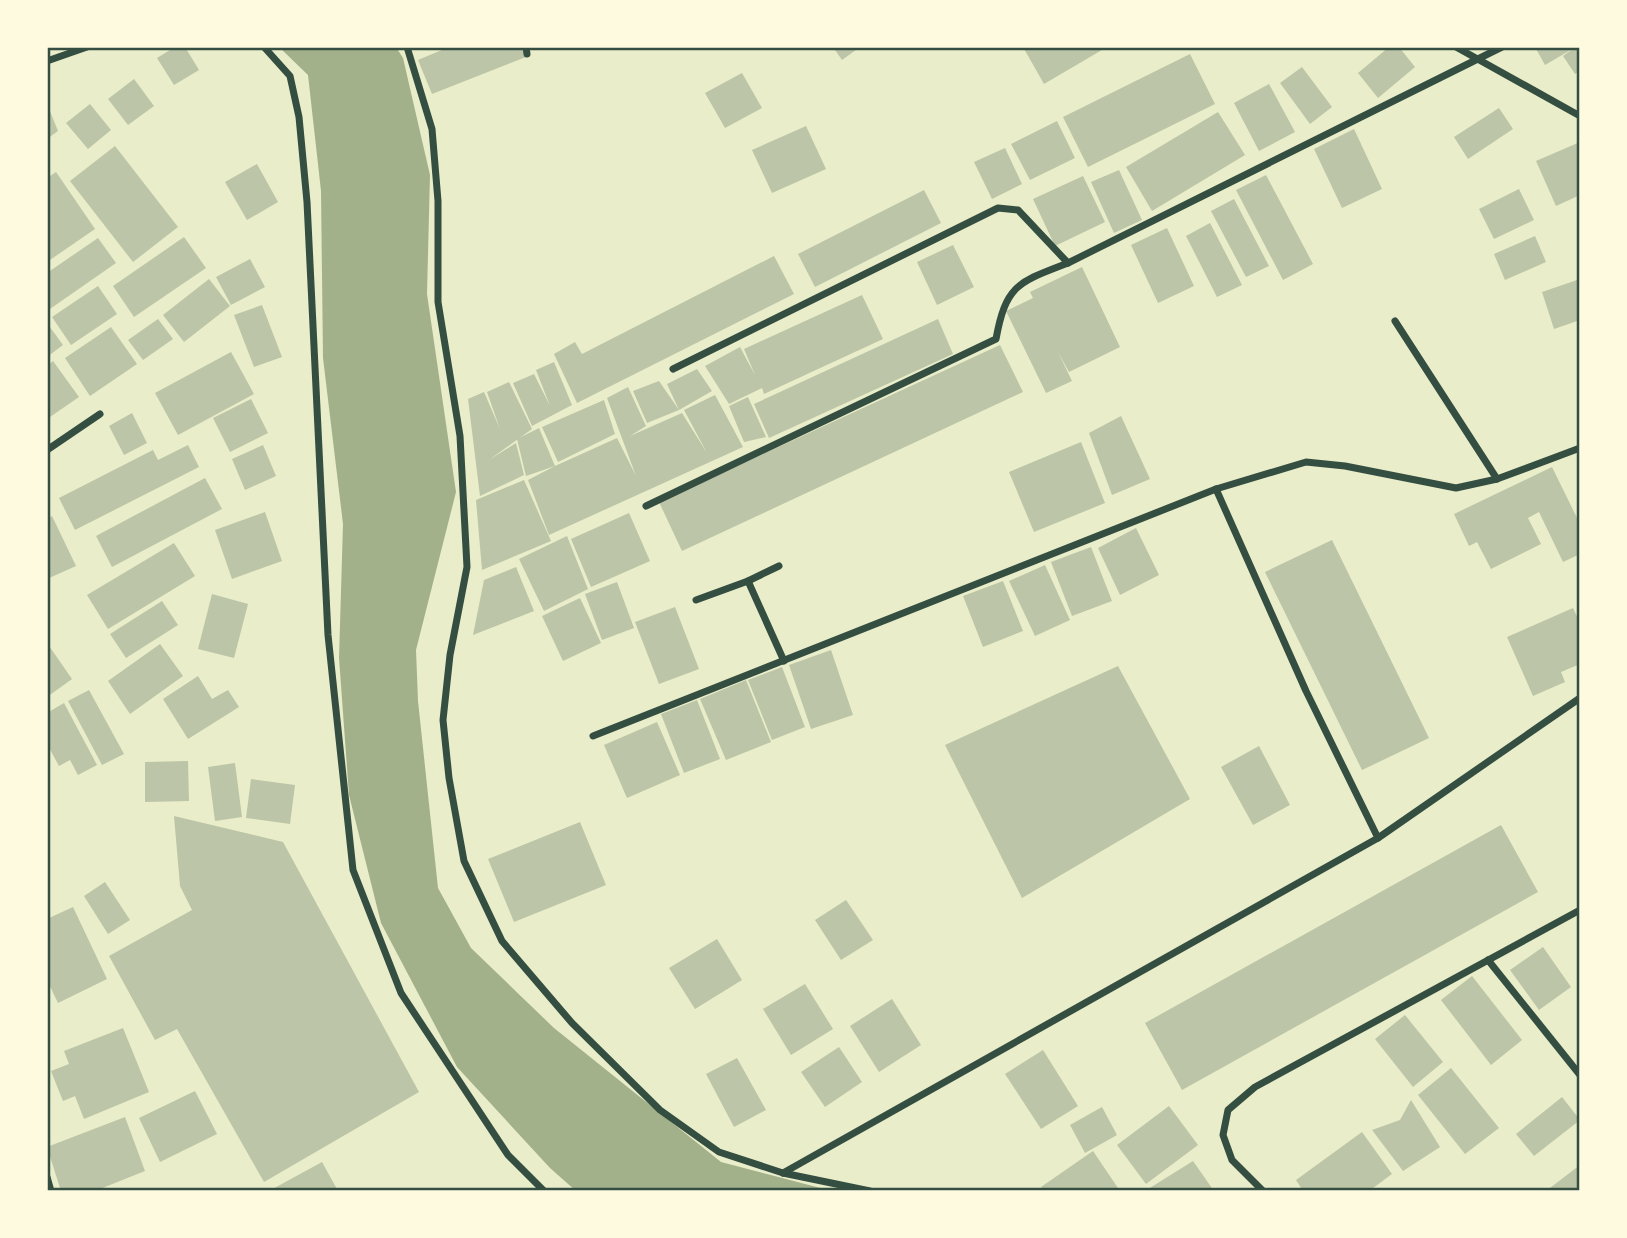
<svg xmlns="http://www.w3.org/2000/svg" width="1627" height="1238" font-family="'Titillium Web',sans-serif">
  <rect width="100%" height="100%" fill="#e9edc9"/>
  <path fill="#a3b18a" d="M279,47H396L403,58L430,175L427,294L456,492L416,650L418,701L438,888L471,948L554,1028L721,1162L832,1191H576L550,1168L457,1067L381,923L349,795L339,658L343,524L323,358L321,191L308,75Z"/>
  <g fill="#bcc5a7">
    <path d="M175,47H185L199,70L174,85L157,58Z"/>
    <path d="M449,47H522L526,57L432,94L418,60Z"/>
    <path d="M833,47H860L842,60Z"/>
    <path d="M1023,47H1107L1044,84Z"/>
    <path d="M1389,47H1399L1415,67L1378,98L1358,73Z"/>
    <path d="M1535,47H1580V71L1575,74L1563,56L1574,48L1545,65Z"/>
    <path d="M1190,54L1215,104L1088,167L1063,117Z"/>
    <path d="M1302,67L1332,107L1310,124L1280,83Z"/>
    <path d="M742,73L762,108L725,128L705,93Z"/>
    <path d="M134,79L154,106L128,125L108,99Z"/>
    <path d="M1269,84L1295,132L1259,151L1234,103Z"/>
    <path d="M47,104L58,131L47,139Z"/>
    <path d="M90,104L111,130L88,149L66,123Z"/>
    <path d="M1499,108L1513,129L1468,159L1454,137Z"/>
    <path d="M1218,112L1245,155L1152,211L1126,167Z"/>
    <path d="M1057,121L1075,158L1030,180L1011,144Z"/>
    <path d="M806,126L826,169L772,193L752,150Z"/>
    <path d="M1354,129L1382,189L1342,208L1314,149Z"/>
    <path d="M1580,142V195L1556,206L1536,161Z"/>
    <path d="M115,146L178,227L133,262L70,181Z"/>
    <path d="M1005,148L1022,184L992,199L974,162Z"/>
    <path d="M257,164L278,202L247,220L225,182Z"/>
    <path d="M1119,170L1142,220L1114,233L1091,182Z"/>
    <path d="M56,172L95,229L47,262V178Z"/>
    <path d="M1266,175L1313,264L1283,280L1236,190Z"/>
    <path d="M1083,176L1105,222L1055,246L1033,199Z"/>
    <path d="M1519,189L1534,220L1494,239L1479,209Z"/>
    <path d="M924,190L941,223L815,287L798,254Z"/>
    <path d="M1234,199L1269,266L1246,277L1211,211Z"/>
    <path d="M1210,223L1242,285L1217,297L1186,236Z"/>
    <path d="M1167,228L1194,286L1158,303L1131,245Z"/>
    <path d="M1535,236L1546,262L1505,280L1494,254Z"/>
    <path d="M184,237L206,268L134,317L113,286Z"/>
    <path d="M98,238L116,263L47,311V273Z"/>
    <path d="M953,245L974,287L937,305L917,262Z"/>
    <path d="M774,256L794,294L577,403L554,354L575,342L582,354Z"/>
    <path d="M250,259L265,287L231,305L216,277Z"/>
    <path d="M1082,267L1120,347L1069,372L1058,352L1072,381L1046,393L1006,311L1033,298L1030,292Z"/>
    <path d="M209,279L230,306L184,342L163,315Z"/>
    <path d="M1580,279V320L1554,329L1542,292Z"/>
    <path d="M98,286L117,314L71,345L52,317Z"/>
    <path d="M862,295L883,339L764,394L762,388L729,404L705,366L740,347L755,375L744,349Z"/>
    <path d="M262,305L282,357L254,367L234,315Z"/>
    <path d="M158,319L173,339L143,360L128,340Z"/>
    <path d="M938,319L953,354L769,438L754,404Z"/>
    <path d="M47,323L63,345L47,357Z"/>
    <path d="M111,327L137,364L90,396L65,358Z"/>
    <path d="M1000,345L1023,392L682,551L659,502Z"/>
    <path d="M231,352L254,394L178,435L155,393Z"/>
    <path d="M53,361L79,397L47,419V366Z"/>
    <path d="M554,362L572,405L532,426L513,383L534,374L550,406L536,370Z"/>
    <path d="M697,369L712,391L679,410L647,423L633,391L659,381L679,410L667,384Z"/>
    <path d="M509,382L532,429L489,460L516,443L524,475L480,496L468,399L484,392L500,429L487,392Z"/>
    <path d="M628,387L646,426L630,436L682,413L707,453L684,410L715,395L743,447L549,535L528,480L555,466L526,476L517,439L539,428L555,466L617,438L636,476L607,398Z"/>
    <path d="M748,397L766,437L744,442L729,406Z"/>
    <path d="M251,399L268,433L230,452L213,418Z"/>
    <path d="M604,400L615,434L558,462L542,427Z"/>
    <path d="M132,413L147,443L124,455L109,426Z"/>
    <path d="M1121,416L1150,479L1112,495L1089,433Z"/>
    <path d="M1081,442L1105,503L1034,532L1009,472Z"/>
    <path d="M188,445L199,467L75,530L59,498L153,450L158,460Z"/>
    <path d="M263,445L276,476L245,490L232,459Z"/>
    <path d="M1552,467L1580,524V554L1563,562L1539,512L1528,518L1541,544L1491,569L1477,542L1469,546L1454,514Z"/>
    <path d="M205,478L222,509L112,567L96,536Z"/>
    <path d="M524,480L551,541L482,570L476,500Z"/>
    <path d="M265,512L282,561L232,579L215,530Z"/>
    <path d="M629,513L650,561L591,587L571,539Z"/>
    <path d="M52,516L76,566L47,579V519Z"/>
    <path d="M1136,528L1159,575L1120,595L1098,548Z"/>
    <path d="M567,536L588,589L544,611L519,559Z"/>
    <path d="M1332,540L1429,738L1362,770L1265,572Z"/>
    <path d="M174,543L195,576L108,629L87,595Z"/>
    <path d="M1091,547L1112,601L1072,616L1051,562Z"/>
    <path d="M1045,565L1070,620L1035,636L1009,581Z"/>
    <path d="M516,567L534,611L473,635L484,580Z"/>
    <path d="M1003,581L1023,631L983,647L963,596Z"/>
    <path d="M617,582L634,628L602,640L585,594Z"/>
    <path d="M212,594L248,604L234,658L198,649Z"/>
    <path d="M580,598L601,643L563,661L542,616Z"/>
    <path d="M162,601L178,625L126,658L110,634Z"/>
    <path d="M675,607L699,669L659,684L635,622Z"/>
    <path d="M1573,608L1580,623V664L1561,672L1565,682L1533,696L1507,637Z"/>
    <path d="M47,643L72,679L47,697Z"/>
    <path d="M160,644L183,676L130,714L108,681Z"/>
    <path d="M831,650L853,715L811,729L789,665Z"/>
    <path d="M1118,666L1190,799L1022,898L945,745Z"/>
    <path d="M782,667L805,727L772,740L748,680Z"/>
    <path d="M198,676L212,699L228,690L239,707L188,739L163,699Z"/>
    <path d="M746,680L771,742L726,760L700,699Z"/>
    <path d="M89,690L124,754L102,765L68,701Z"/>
    <path d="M697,700L720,759L684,773L661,714Z"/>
    <path d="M64,703L97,765L78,775L70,760L59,766L47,744V713Z"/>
    <path d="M657,722L680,775L627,798L604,745Z"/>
    <path d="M1259,746L1290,805L1253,825L1221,767Z"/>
    <path d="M188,761L189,801L145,802V762Z"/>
    <path d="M235,763L242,817L215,821L208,767Z"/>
    <path d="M251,779L295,785L290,824L246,818Z"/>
    <path d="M174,816L283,842L419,1092L264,1182L177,1029L155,1040L109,956L192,910L180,886Z"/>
    <path d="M580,822L606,885L514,922L488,859Z"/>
    <path d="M1501,825L1538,892L1182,1090L1145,1023Z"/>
    <path d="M105,882L130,920L108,934L84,896Z"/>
    <path d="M846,900L873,940L841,960L815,920Z"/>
    <path d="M73,907L107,979L58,1003L47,980V919Z"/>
    <path d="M717,939L742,980L695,1009L669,968Z"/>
    <path d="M1543,947L1571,987L1539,1010L1510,970Z"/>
    <path d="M1472,976L1522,1040L1491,1065L1441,1000Z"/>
    <path d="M805,984L833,1029L791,1055L763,1009Z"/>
    <path d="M892,999L921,1045L879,1072L850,1026Z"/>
    <path d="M1405,1015L1443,1062L1413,1087L1375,1039Z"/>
    <path d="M123,1028L149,1092L84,1119L75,1096L63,1101L51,1071L69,1064L64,1051Z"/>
    <path d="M839,1047L862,1082L825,1107L801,1072Z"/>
    <path d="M1043,1050L1078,1106L1041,1129L1005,1074Z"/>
    <path d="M737,1058L766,1110L734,1127L706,1074Z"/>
    <path d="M1451,1068L1499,1128L1465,1154L1418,1095Z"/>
    <path d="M195,1091L217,1134L160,1162L139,1118Z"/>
    <path d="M1562,1097L1580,1120L1534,1156L1516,1134Z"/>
    <path d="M1411,1100L1440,1147L1403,1171L1372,1130L1400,1120Z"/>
    <path d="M1169,1106L1198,1145L1146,1184L1117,1145Z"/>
    <path d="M1102,1107L1117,1135L1085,1153L1070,1125Z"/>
    <path d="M125,1117L145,1171L95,1191H61L47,1147Z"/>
    <path d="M1362,1132L1392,1174L1369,1191H1303L1296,1180Z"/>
    <path d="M1093,1151L1120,1191H1044L1041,1187Z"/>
    <path d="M1193,1161L1214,1191H1145Z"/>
    <path d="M322,1162L338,1191H269Z"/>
    <path d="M1580,1165V1191H1546Z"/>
  </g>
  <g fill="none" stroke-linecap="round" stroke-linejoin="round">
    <g stroke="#344e41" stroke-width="7">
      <path d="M264,47L290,76L299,117L307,202L328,635L353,870L401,993L508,1155L544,1191"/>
      <path d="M407,47L432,129L438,201V302L460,436L467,567L450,655L443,720L449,778L464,861L502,941L572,1023L660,1110L719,1152L783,1173L870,1191"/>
      <path d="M526,47L527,54"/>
      <path d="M1456,47L1580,116"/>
      <path d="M47,61L87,47"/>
      <path d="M1395,321L1497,479"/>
      <path d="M673,369L998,208L1018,210L1068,263"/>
      <path d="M47,450L100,414"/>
      <path d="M1216,489L1306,691L1378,838"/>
      <path d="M646,506L996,339C1006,284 1019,282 1068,263L1502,47"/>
      <path d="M748,581L779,566"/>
      <path d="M696,600L748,581L784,661"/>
      <path d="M593,736L1216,489L1306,462L1345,466L1456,488L1497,479L1580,448"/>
      <path d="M1488,960L1580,1075"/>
      <path d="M783,1173L1378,838L1580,698"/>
      <path d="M47,1177L51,1191"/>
      <path d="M1263,1191L1232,1160L1223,1135L1228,1110L1255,1087L1580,910"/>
    </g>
  </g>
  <rect width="1627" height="1238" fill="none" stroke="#fefae0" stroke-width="98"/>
  <rect x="49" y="49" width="1529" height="1140" fill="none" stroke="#344e41" stroke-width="2.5"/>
</svg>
